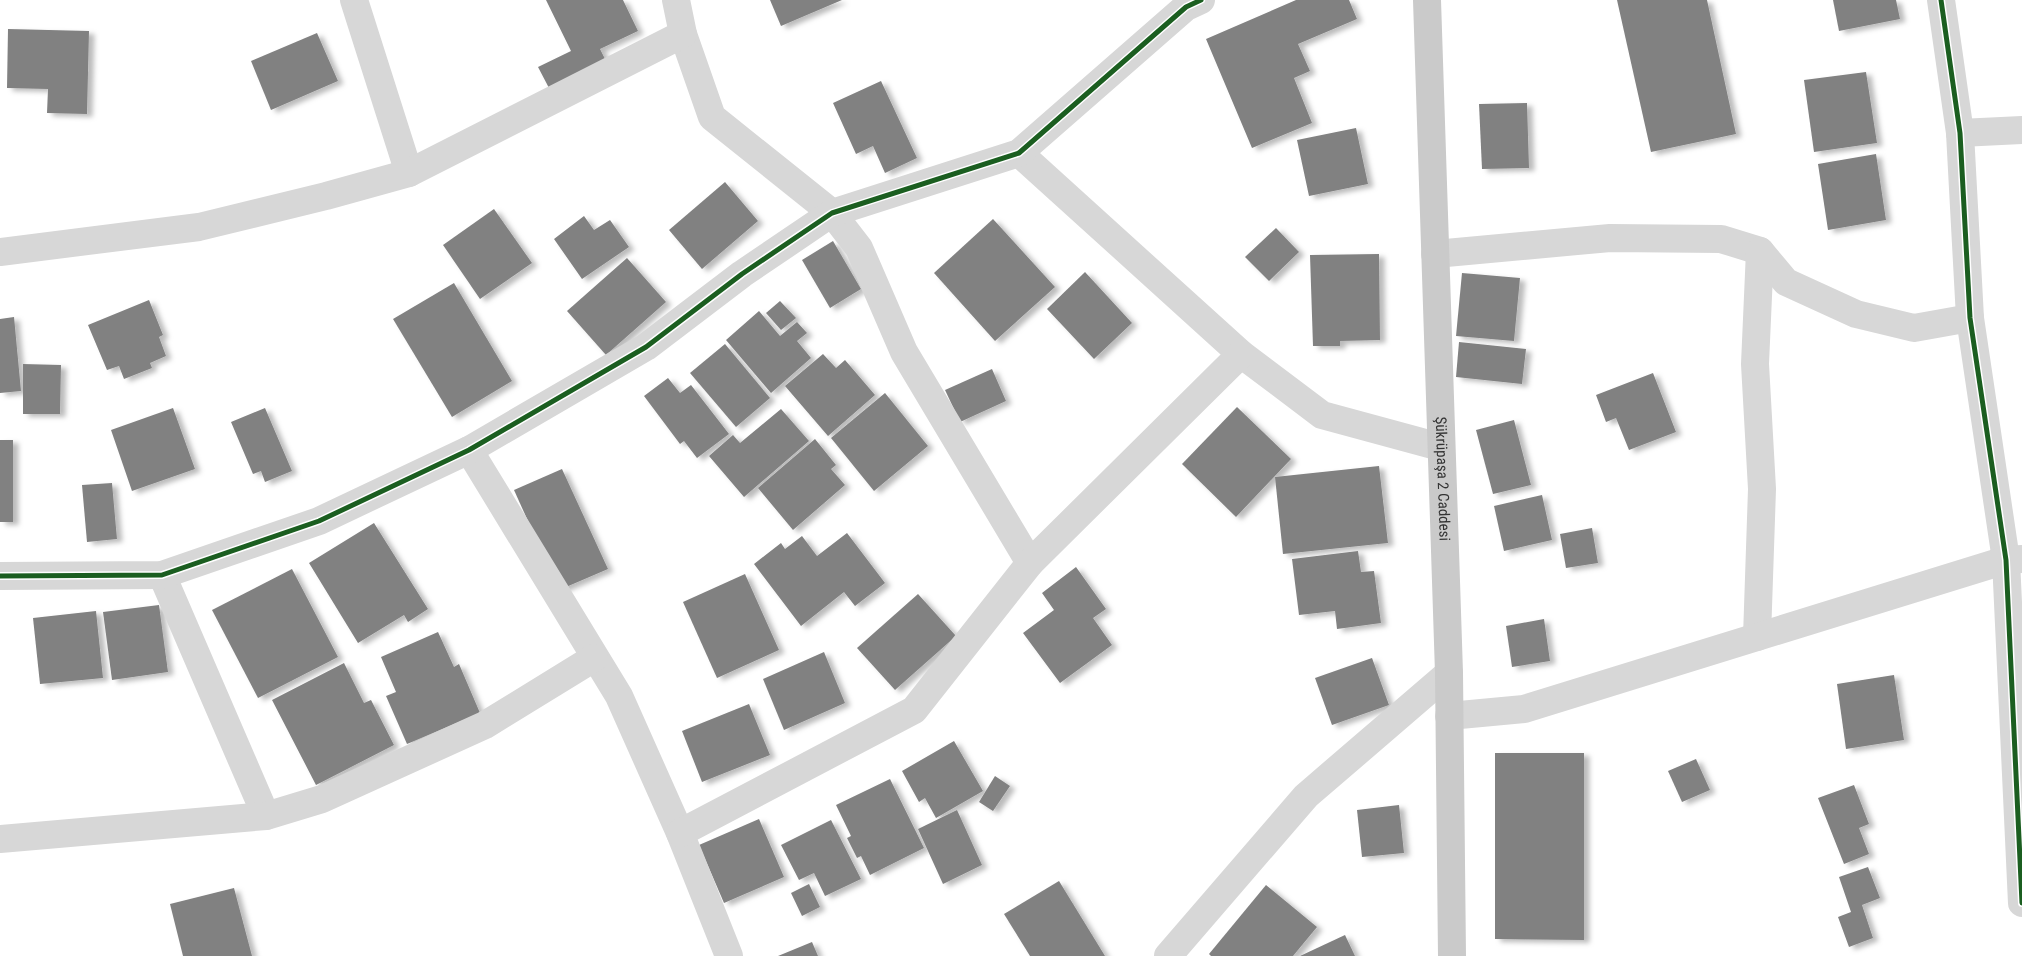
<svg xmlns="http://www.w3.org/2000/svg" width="2022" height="956" font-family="'Roboto Condensed',sans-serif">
  <defs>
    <filter id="shadow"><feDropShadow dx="5.5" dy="3" stdDeviation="2.5" flood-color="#0004"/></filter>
  </defs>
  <rect width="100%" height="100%" fill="#fff"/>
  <g fill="#818181" filter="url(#shadow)">
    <path d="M546,0H623L638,31L600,49L606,61L549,88L538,67L571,51Z"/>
    <path d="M770,0H842L781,26Z"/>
    <path d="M1296,0H1349L1357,19L1298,44L1310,71L1294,78L1312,123L1252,148L1206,39Z"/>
    <path d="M1617,0H1707L1736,134L1651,152Z"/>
    <path d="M1833,0H1896L1900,19L1839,31Z"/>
    <path d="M8,29L89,31L87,114L47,113L48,89L7,88Z"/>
    <path d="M317,33L338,81L271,110L251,61Z"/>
    <path d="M1866,72L1877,143L1814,152L1804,80Z"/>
    <path d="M881,81L917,158L885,173L873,146L856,154L833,103Z"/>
    <path d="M1527,103L1529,168L1482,169L1479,104Z"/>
    <path d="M1356,128L1368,184L1309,196L1297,140Z"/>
    <path d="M1876,154L1886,220L1828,230L1818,164Z"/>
    <path d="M725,182L758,221L702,269L669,230Z"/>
    <path d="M494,209L532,263L480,299L443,245Z"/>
    <path d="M584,216L594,230L610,220L629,247L582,279L554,239Z"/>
    <path d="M993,219L1055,287L995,341L934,273Z"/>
    <path d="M1276,228L1299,252L1269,281L1245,257Z"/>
    <path d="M833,241L861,289L830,308L802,260Z"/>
    <path d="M1379,254L1380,340L1340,341V346H1313L1310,255Z"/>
    <path d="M627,258L666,302L606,355L567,311Z"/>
    <path d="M1085,272L1132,323L1094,359L1047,309Z"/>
    <path d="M1462,273L1520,278L1514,341L1456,336Z"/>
    <path d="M454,283L512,381L452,417L393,319Z"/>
    <path d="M149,300L163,335L159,337L166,356L150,363L152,368L124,379L119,366L107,370L88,325Z"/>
    <path d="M780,301L796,318L781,330L766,313Z"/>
    <path d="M759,311L780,336L797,322L807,333L797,341L811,358L771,393L726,340Z"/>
    <path d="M14,317L21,391L0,393V319Z"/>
    <path d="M1459,342L1526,349L1522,384L1456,377Z"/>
    <path d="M725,344L770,398L736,427L690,373Z"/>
    <path d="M823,354L836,368L845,360L875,395L828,436L785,386Z"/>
    <path d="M23,364L61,365L60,414H23Z"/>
    <path d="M992,369L1006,401L960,422L945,390Z"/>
    <path d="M1653,373L1676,432L1629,450L1616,418L1606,422L1596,395Z"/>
    <path d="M668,378L680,393L691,385L729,434L697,458L684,441L680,444L644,396Z"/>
    <path d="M885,393L928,446L874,491L831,438Z"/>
    <path d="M1237,407L1291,459L1236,517L1182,464Z"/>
    <path d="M173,408L195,469L132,491L111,430Z"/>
    <path d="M265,408L292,471L265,482L261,471L253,474L231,422Z"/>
    <path d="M781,409L809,441L744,497L709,456L733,435L740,443Z"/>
    <path d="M1514,420L1531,485L1493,494L1476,430Z"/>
    <path d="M815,439L836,465L831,469L845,485L793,530L758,488Z"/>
    <rect x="0" y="440" width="13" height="82"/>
    <path d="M1379,466L1388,543L1283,554L1275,477Z"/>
    <path d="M562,469L608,569L559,590L514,490Z"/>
    <path d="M112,483L117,539L87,542L82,485Z"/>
    <path d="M1542,495L1552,540L1504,551L1494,506Z"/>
    <path d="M374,523L428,609L408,622L404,615L358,643L309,563Z"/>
    <path d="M1592,528L1598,563L1566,568L1560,534Z"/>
    <path d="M847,533L885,583L855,606L844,592L801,626L754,564L781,543L785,549L802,536L817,556Z"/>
    <path d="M1358,551L1361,572L1374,571L1381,623L1337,629L1335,611L1299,615L1292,559Z"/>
    <path d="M1076,567L1106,609L1093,618L1112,645L1060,683L1023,633L1054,610L1042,593Z"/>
    <path d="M292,569L338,657L258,698L212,610Z"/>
    <path d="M745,574L779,650L717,678L683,602Z"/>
    <path d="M918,594L956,636L895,690L857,648Z"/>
    <path d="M159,605L168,672L112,680L103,612Z"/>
    <path d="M96,611L103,678L40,684L33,618Z"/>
    <path d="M1544,619L1550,661L1512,667L1506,626Z"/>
    <path d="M438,632L454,667L459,664L480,713L407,744L386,696L396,692L381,657Z"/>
    <path d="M824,652L845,703L784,730L763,679Z"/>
    <path d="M1372,658L1389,705L1332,725L1315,678Z"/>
    <path d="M344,663L364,703L371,700L394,745L316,785L272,700Z"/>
    <path d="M1894,675L1904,740L1846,749L1837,684Z"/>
    <path d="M749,704L770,755L702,782L682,731Z"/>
    <path d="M954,741L983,791L936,818L925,798L919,802L902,771Z"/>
    <path d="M1495,753H1584V940L1495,939Z"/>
    <path d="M1696,759L1710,790L1682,802L1668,771Z"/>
    <path d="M995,776L1010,786L993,811L979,802Z"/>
    <path d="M890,779L924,848L870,875L861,856L857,858L847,838L851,836L836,805Z"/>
    <path d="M1854,785L1869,824L1859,828L1869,854L1844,864L1818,798Z"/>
    <path d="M1399,805L1404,853L1362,857L1357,810Z"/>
    <path d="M957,810L982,865L943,884L918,829Z"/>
    <path d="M759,819L784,877L724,903L699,845Z"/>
    <path d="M831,820L861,879L825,896L814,873L799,880L781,845Z"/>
    <path d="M1868,867L1880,898L1862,905L1873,938L1849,947L1838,917L1851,912L1839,877Z"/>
    <path d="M1059,881L1105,956H1030L1004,914Z"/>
    <path d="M809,884L820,907L802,916L791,893Z"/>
    <path d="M1266,885L1317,927L1293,956H1211L1209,954Z"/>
    <path d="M234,888L252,956H183L170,904Z"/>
    <path d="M1345,935L1355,956H1300Z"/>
    <path d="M812,942L818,956H778Z"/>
  </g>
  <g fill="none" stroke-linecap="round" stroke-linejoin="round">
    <g stroke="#d7d7d7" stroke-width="28">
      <path d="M354,0L409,173"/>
      <path d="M676,0L683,34L712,117L832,213L859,248L904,352L1030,563"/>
      <path d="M1941,0L1960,133L1970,318L2006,560L2022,903"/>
      <path d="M1960,133L2022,130"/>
      <path d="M1019,153L1241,354L1322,415L1440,447"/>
      <path d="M0,252L199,227L326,196L409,173L683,34"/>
      <path d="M1435,254L1610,238L1721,239L1760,251L1786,282L1856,314L1914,328L1970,318"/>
      <path d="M469,450L619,696L680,833L729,956"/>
      <path d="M162,575L266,816"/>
      <path d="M0,576L162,575L319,521L469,450L646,347L742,274L832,213L1019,153L1186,7L1201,0"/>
      <path d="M1757,637L1762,489L1755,364L1760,251"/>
      <path d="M1449,716L1524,709L2006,560L2022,559"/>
      <path d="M680,833L914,710L1030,563L1241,354"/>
      <path d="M0,839L266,816L322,799L485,725L594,658"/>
      <path d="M1168,956L1306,796L1449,673"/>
    </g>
    <path stroke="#cacaca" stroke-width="28" id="s1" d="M1427,0L1449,673L1452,956"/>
    <defs>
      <g id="cycleway">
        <path d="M1941,0L1960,133L1970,318L2006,560L2022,903"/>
        <path d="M0,576L162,575L319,521L469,450L646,347L742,274L832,213L1019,153L1186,7L1201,0"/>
      </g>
    </defs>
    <use href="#cycleway" stroke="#fff" stroke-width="8"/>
    <use href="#cycleway" stroke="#1b5e20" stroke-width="5"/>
  </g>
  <g text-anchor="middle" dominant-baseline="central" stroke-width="5" stroke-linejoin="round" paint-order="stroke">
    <g font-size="15" fill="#333" stroke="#fff">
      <text stroke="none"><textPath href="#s1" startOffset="479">Şükrüpaşa 2 Caddesi</textPath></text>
    </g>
  </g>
</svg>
